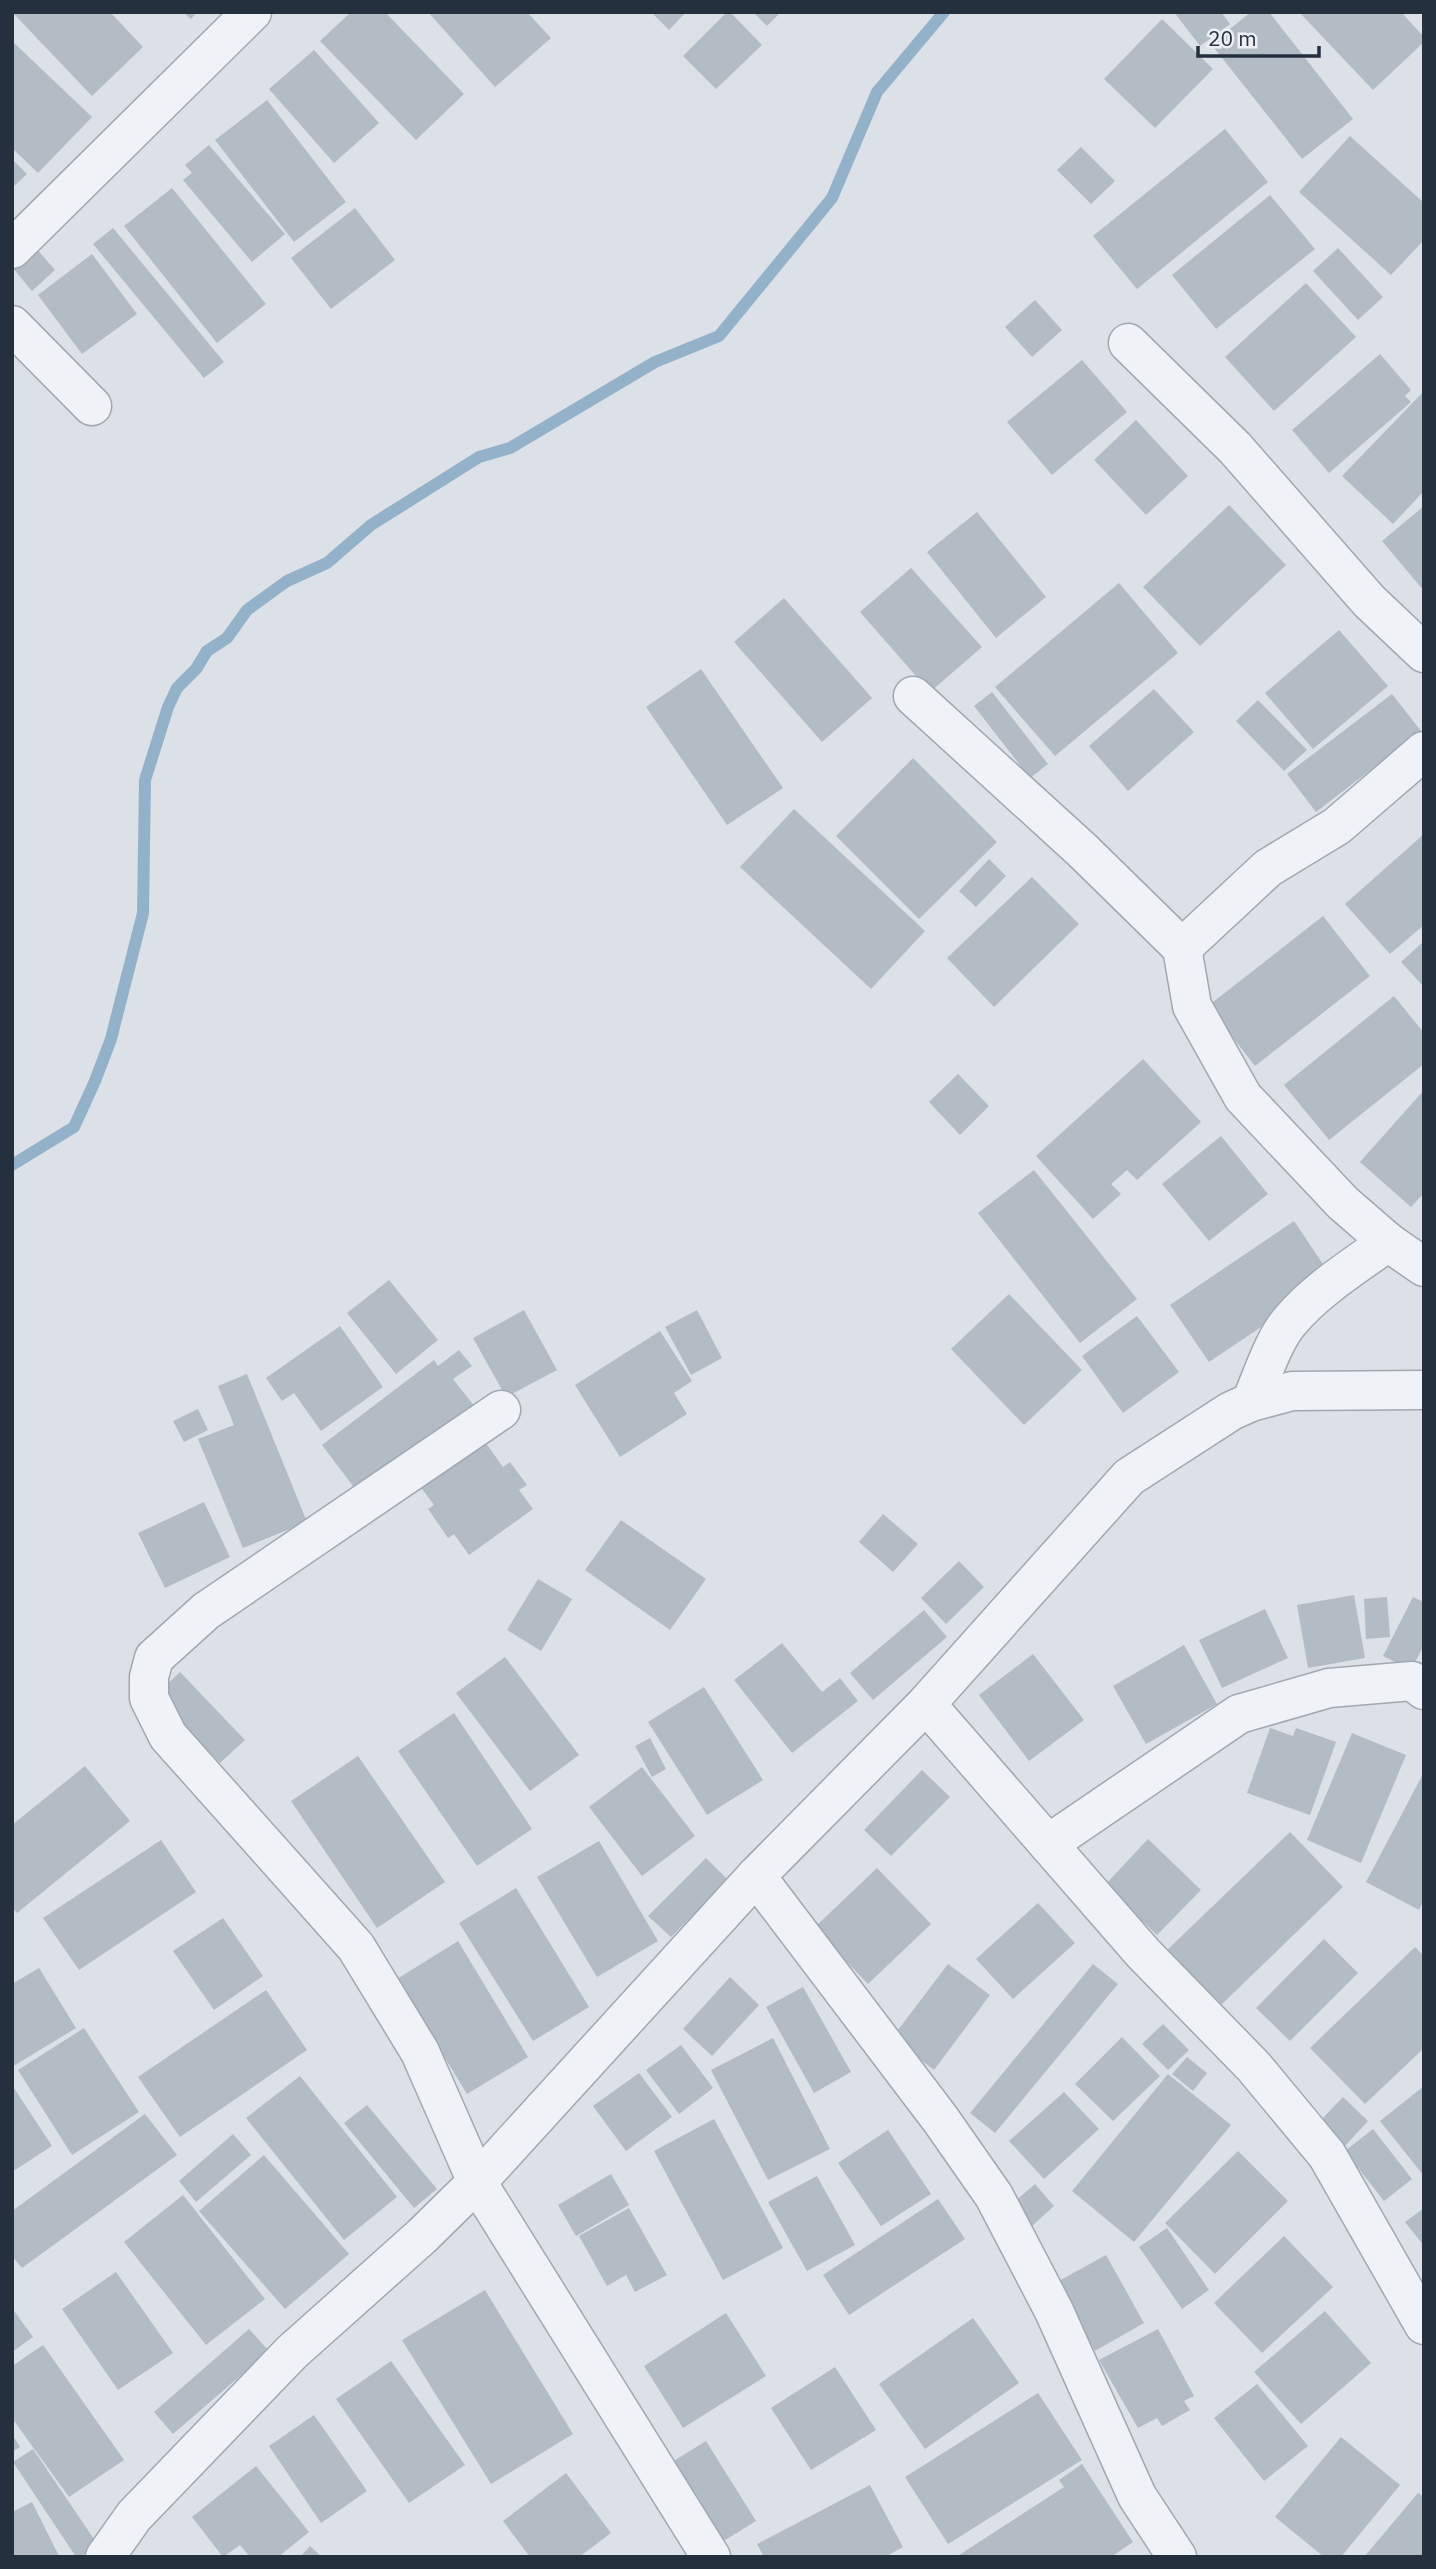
<svg xmlns="http://www.w3.org/2000/svg" width="1436" height="2569" font-family="'IBM Plex Sans',sans-serif">
  <rect width="100%" height="100%" fill="#dce1e7"/>
  <g fill="none" stroke-linecap="round" stroke-linejoin="round">
    <path stroke="#94b1ca" stroke-width="12" d="M12,1165L74,1127L95,1081L111,1039L143,913L145,780L168,707L177,688L196,669L207,651L227,638L247,610L287,581L327,563L371,525L479,457L510,448L655,362L719,336L832,198L877,92L944,12"/>
  </g>
  <g fill="#b3bbc4">
    <path d="M12,12H110L143,47L92,96Z"/>
    <path d="M183,12H197L191,19Z"/>
    <path d="M351,12H385L464,94L416,140L320,41Z"/>
    <path d="M428,12H527L551,38L495,87Z"/>
    <path d="M651,12H686L669,30Z"/>
    <path d="M727,12H730L762,45L716,89L683,56Z"/>
    <path d="M753,12H781L767,26Z"/>
    <path d="M1174,12H1221L1230,24L1200,46Z"/>
    <path d="M1251,12H1269L1353,119L1302,159L1211,44Z"/>
    <path d="M1299,12H1401L1424,37V42L1373,90Z"/>
    <path d="M1162,19L1213,69L1155,128L1104,79Z"/>
    <path d="M12,41L92,117L38,173L12,148Z"/>
    <path d="M314,50L379,123L334,163L269,89Z"/>
    <path d="M267,100L346,202L294,242L215,140Z"/>
    <path d="M1225,129L1268,182L1137,289L1093,236Z"/>
    <path d="M1350,136L1424,203V240L1391,275L1299,192Z"/>
    <path d="M209,145L285,234L252,262L183,180L192,173L185,165Z"/>
    <path d="M1081,147L1115,181L1091,204L1057,170Z"/>
    <path d="M12,159L27,174L12,188Z"/>
    <path d="M172,188L266,304L217,343L124,226Z"/>
    <path d="M1270,195L1315,249L1216,329L1172,275Z"/>
    <path d="M355,208L395,260L331,309L291,258Z"/>
    <path d="M113,228L224,362L204,378L93,244Z"/>
    <path d="M35,247L55,270L32,291L12,267Z"/>
    <path d="M1338,248L1383,297L1358,320L1313,271Z"/>
    <path d="M92,254L137,314L82,354L38,295Z"/>
    <path d="M1306,283L1356,337L1274,411L1225,357Z"/>
    <path d="M1035,300L1062,330L1032,357L1005,327Z"/>
    <path d="M1380,354L1411,390L1405,396L1411,402L1329,473L1292,430Z"/>
    <path d="M1082,360L1127,412L1052,475L1007,422Z"/>
    <path d="M1424,391V491L1393,524L1342,476Z"/>
    <path d="M1136,420L1188,476L1146,515L1094,460Z"/>
    <path d="M1229,505L1286,565L1200,646L1143,587Z"/>
    <path d="M1424,506V591L1382,541Z"/>
    <path d="M977,512L1046,597L996,638L927,552Z"/>
    <path d="M911,568L982,647L930,692L860,612Z"/>
    <path d="M1119,583L1178,653L1055,756L995,687Z"/>
    <path d="M784,598L872,698L822,742L734,642Z"/>
    <path d="M1339,630L1388,686L1313,749L1265,693Z"/>
    <path d="M701,669L783,788L727,825L646,707Z"/>
    <path d="M1154,689L1194,732L1128,791L1089,746Z"/>
    <path d="M992,692L1048,764L1030,778L974,706Z"/>
    <path d="M1392,694L1421,731L1316,812L1287,774Z"/>
    <path d="M1258,700L1307,750L1284,771L1236,721Z"/>
    <path d="M913,758L997,842L919,919L836,836Z"/>
    <path d="M794,809L925,931L871,989L740,867Z"/>
    <path d="M1424,834V925L1390,954L1345,904Z"/>
    <path d="M989,859L1006,876L976,907L959,891Z"/>
    <path d="M1032,877L1079,924L994,1007L947,958Z"/>
    <path d="M1323,916L1370,976L1255,1066L1208,1006Z"/>
    <path d="M1424,941V987L1401,962Z"/>
    <path d="M1394,996L1424,1033V1064L1329,1140L1284,1085Z"/>
    <path d="M1143,1059L1201,1122L1137,1180L1127,1170L1111,1184L1121,1194L1093,1219L1036,1156Z"/>
    <path d="M958,1074L989,1106L960,1135L929,1102Z"/>
    <path d="M1424,1090V1193L1411,1207L1360,1162Z"/>
    <path d="M1221,1136L1268,1194L1209,1241L1162,1184Z"/>
    <path d="M1034,1170L1137,1299L1080,1343L978,1213Z"/>
    <path d="M1294,1221L1333,1279L1209,1362L1170,1305Z"/>
    <path d="M389,1280L438,1340L396,1374L347,1313Z"/>
    <path d="M1009,1294L1082,1370L1024,1425L951,1349Z"/>
    <path d="M524,1310L557,1370L506,1397L473,1338Z"/>
    <path d="M697,1310L722,1358L691,1375L665,1327Z"/>
    <path d="M1137,1316L1179,1372L1123,1413L1082,1356Z"/>
    <path d="M340,1326L383,1387L321,1431L294,1393L282,1401L266,1378Z"/>
    <path d="M660,1331L692,1381L674,1393L687,1414L620,1457L575,1385Z"/>
    <path d="M459,1350L472,1366L453,1379L475,1407L359,1494L322,1445L434,1360L438,1366Z"/>
    <path d="M247,1374L307,1522L243,1548L198,1439L234,1425L218,1386Z"/>
    <path d="M198,1409L208,1430L184,1442L173,1421Z"/>
    <path d="M483,1439L503,1467L510,1462L527,1485L519,1490L533,1509L469,1555L454,1534L448,1538L428,1509L434,1505L419,1485Z"/>
    <path d="M204,1502L230,1557L165,1588L138,1533Z"/>
    <path d="M883,1514L918,1544L893,1572L859,1542Z"/>
    <path d="M621,1520L706,1579L670,1630L585,1570Z"/>
    <path d="M959,1561L984,1587L946,1624L921,1598Z"/>
    <path d="M538,1579L572,1599L541,1651L507,1630Z"/>
    <path d="M1354,1595L1365,1658L1308,1668L1297,1605Z"/>
    <path d="M1387,1597L1390,1637L1366,1639L1364,1599Z"/>
    <path d="M1413,1597L1424,1602V1645L1411,1670L1383,1656Z"/>
    <path d="M1265,1609L1288,1658L1222,1688L1199,1640Z"/>
    <path d="M924,1610L947,1637L873,1700L850,1673Z"/>
    <path d="M782,1643L822,1692L840,1678L858,1701L792,1753L734,1680Z"/>
    <path d="M1184,1645L1217,1704L1146,1744L1113,1686Z"/>
    <path d="M1033,1654L1084,1720L1029,1761L979,1695Z"/>
    <path d="M505,1657L579,1755L530,1791L456,1693Z"/>
    <path d="M180,1672L245,1740L220,1763L155,1696Z"/>
    <path d="M704,1687L763,1780L707,1815L648,1722Z"/>
    <path d="M454,1713L532,1829L477,1866L398,1751Z"/>
    <path d="M1270,1728L1293,1736L1296,1728L1336,1742L1310,1815L1247,1793Z"/>
    <path d="M1352,1733L1406,1755L1361,1863L1307,1840Z"/>
    <path d="M650,1738L666,1769L652,1777L635,1746Z"/>
    <path d="M358,1756L445,1882L377,1928L291,1801Z"/>
    <path d="M85,1766L130,1821L17,1913L12,1907V1825Z"/>
    <path d="M642,1767L695,1836L642,1876L589,1807Z"/>
    <path d="M922,1770L950,1797L891,1856L864,1830Z"/>
    <path d="M1424,1772V1900L1419,1910L1366,1882Z"/>
    <path d="M1290,1832L1343,1887L1218,2008L1164,1953Z"/>
    <path d="M1148,1839L1201,1890L1157,1935L1105,1885Z"/>
    <path d="M161,1840L196,1892L79,1970L43,1918Z"/>
    <path d="M599,1841L658,1941L597,1977L537,1877Z"/>
    <path d="M706,1858L728,1880L671,1937L648,1916Z"/>
    <path d="M877,1868L931,1924L868,1984L814,1928Z"/>
    <path d="M516,1888L589,2007L533,2041L459,1923Z"/>
    <path d="M1038,1903L1075,1943L1013,1999L976,1959Z"/>
    <path d="M223,1918L263,1976L214,2010L173,1951Z"/>
    <path d="M1324,1939L1358,1973L1290,2041L1256,2008Z"/>
    <path d="M458,1941L528,2057L467,2094L397,1979Z"/>
    <path d="M1415,1947L1424,1956V2048L1365,2104L1310,2048Z"/>
    <path d="M948,1964L990,1995L934,2070L892,2038Z"/>
    <path d="M1093,1964L1118,1984L995,2133L970,2113Z"/>
    <path d="M39,1968L76,2028L12,2067V1984Z"/>
    <path d="M730,1977L759,2005L712,2056L683,2029Z"/>
    <path d="M803,1987L851,2072L814,2093L766,2007Z"/>
    <path d="M266,1990L307,2050L180,2137L138,2077Z"/>
    <path d="M1163,2024L1189,2050L1168,2070L1142,2044Z"/>
    <path d="M84,2028L139,2112L72,2155L18,2070Z"/>
    <path d="M1122,2037L1160,2076L1113,2121L1075,2084Z"/>
    <path d="M773,2038L830,2149L768,2180L711,2070Z"/>
    <path d="M681,2045L713,2088L679,2114L646,2070Z"/>
    <path d="M1187,2057L1207,2073L1193,2091L1172,2074Z"/>
    <path d="M639,2073L672,2117L626,2151L593,2106Z"/>
    <path d="M1168,2074L1231,2125L1134,2242L1072,2191Z"/>
    <path d="M300,2076L397,2197L344,2240L246,2118Z"/>
    <path d="M12,2085L52,2146L12,2172Z"/>
    <path d="M1424,2086V2176L1380,2121Z"/>
    <path d="M1064,2092L1099,2129L1044,2179L1009,2141Z"/>
    <path d="M1343,2097L1368,2121L1344,2147L1318,2123Z"/>
    <path d="M367,2105L437,2189L414,2208L344,2123Z"/>
    <path d="M145,2114L177,2155L22,2268L12,2256V2211Z"/>
    <path d="M714,2119L783,2248L723,2280L654,2151Z"/>
    <path d="M1373,2129L1412,2179L1384,2201L1345,2151Z"/>
    <path d="M888,2130L931,2194L881,2226L838,2163Z"/>
    <path d="M233,2134L251,2155L196,2202L179,2181Z"/>
    <path d="M1238,2151L1288,2201L1215,2274L1165,2223Z"/>
    <path d="M264,2155L349,2254L285,2309L199,2211Z"/>
    <path d="M611,2174L629,2205L576,2236L558,2205Z"/>
    <path d="M817,2176L855,2245L807,2271L768,2202Z"/>
    <path d="M1035,2184L1054,2206L1032,2226L1012,2204Z"/>
    <path d="M183,2195L265,2299L206,2345L124,2242Z"/>
    <path d="M938,2199L965,2239L849,2315L823,2275Z"/>
    <path d="M629,2208L667,2275L635,2292L626,2275L607,2286L579,2236Z"/>
    <path d="M1424,2208V2246L1405,2222Z"/>
    <path d="M1167,2228L1209,2290L1182,2309L1139,2247Z"/>
    <path d="M1284,2236L1333,2287L1262,2353L1214,2303Z"/>
    <path d="M1106,2255L1144,2323L1095,2351L1057,2282Z"/>
    <path d="M116,2272L173,2353L118,2390L62,2309Z"/>
    <path d="M485,2290L573,2434L491,2484L402,2340Z"/>
    <path d="M12,2308L33,2337L12,2352Z"/>
    <path d="M1325,2311L1371,2363L1301,2424L1254,2372Z"/>
    <path d="M726,2313L766,2376L683,2428L644,2366Z"/>
    <path d="M973,2318L1019,2383L925,2449L879,2384Z"/>
    <path d="M249,2329L269,2351L173,2434L154,2412Z"/>
    <path d="M1158,2329L1194,2396L1184,2401L1190,2410L1162,2426L1157,2418L1138,2428L1099,2360Z"/>
    <path d="M43,2345L124,2460L69,2497L12,2418V2366Z"/>
    <path d="M391,2361L465,2465L409,2503L336,2399Z"/>
    <path d="M835,2367L876,2430L811,2470L771,2408Z"/>
    <path d="M1257,2384L1308,2446L1264,2481L1214,2418Z"/>
    <path d="M1038,2393L1082,2460L948,2544L905,2477Z"/>
    <path d="M314,2415L367,2491L321,2523L269,2446Z"/>
    <path d="M12,2434L20,2447L12,2452Z"/>
    <path d="M1341,2437L1400,2485L1341,2557H1324L1275,2517Z"/>
    <path d="M706,2441L756,2521L722,2542L672,2462Z"/>
    <path d="M33,2449L98,2545L80,2557H76L13,2462Z"/>
    <path d="M1082,2464L1133,2542L1111,2557H956L1064,2487L1059,2480Z"/>
    <path d="M256,2466L309,2532L278,2557H250L240,2545L223,2557L192,2517Z"/>
    <path d="M566,2473L611,2533L579,2557H530L503,2521Z"/>
    <path d="M870,2485L903,2547L885,2557H764L757,2544Z"/>
    <path d="M1418,2493L1424,2497V2557H1364Z"/>
    <path d="M32,2502L59,2556L58,2557H12V2512Z"/>
    <path d="M310,2546L322,2557H300Z"/>
  </g>
  <g fill="none" stroke-linecap="round" stroke-linejoin="round">
    <defs>
      <g id="minor">
        <path d="M12,249L252,12"/>
        <path d="M12,325L92,406"/>
        <path d="M1128,343L1235,448L1369,601L1424,653"/>
        <path d="M913,696L1082,850L1182,948L1192,1006L1243,1097L1343,1203L1388,1242L1424,1267"/>
        <path d="M1182,948L1268,868L1337,826L1424,751"/>
        <path d="M1251,1402C1261,1379 1274,1338 1291,1320C1316,1290 1356,1265 1388,1242"/>
        <path d="M501,1410L206,1611L154,1658L149,1677V1698L168,1736L356,1947L420,2052L477,2182L711,2557"/>
        <path d="M926,1704L1143,1953L1254,2067L1327,2155L1424,2325"/>
        <path d="M1048,1844L1239,1714L1329,1688L1412,1681L1424,1690"/>
        <path d="M756,1876L941,2120L994,2196L1054,2311L1137,2496L1177,2557"/>
        <path d="M105,2557L134,2516L292,2352L422,2236L477,2182L756,1876L926,1704L1129,1477L1231,1411L1251,1402L1292,1391L1424,1390"/>
      </g>
    </defs>
    <use href="#minor" stroke="#a1a8b1" stroke-width="41"/>
    <use href="#minor" stroke="#eff2f6" stroke-width="38"/>
  </g>
  <rect width="1436" height="2569" fill="none" stroke="#25303f" stroke-width="28"/>
  <path d="M1198 46v10h121v-10" fill="none" stroke="#25303f" stroke-width="3.5"/>
  <text x="1208" y="46" font-size="21" fill="#25303f" stroke="#ecf0f5" stroke-width="5" paint-order="stroke">20 m</text>
</svg>
